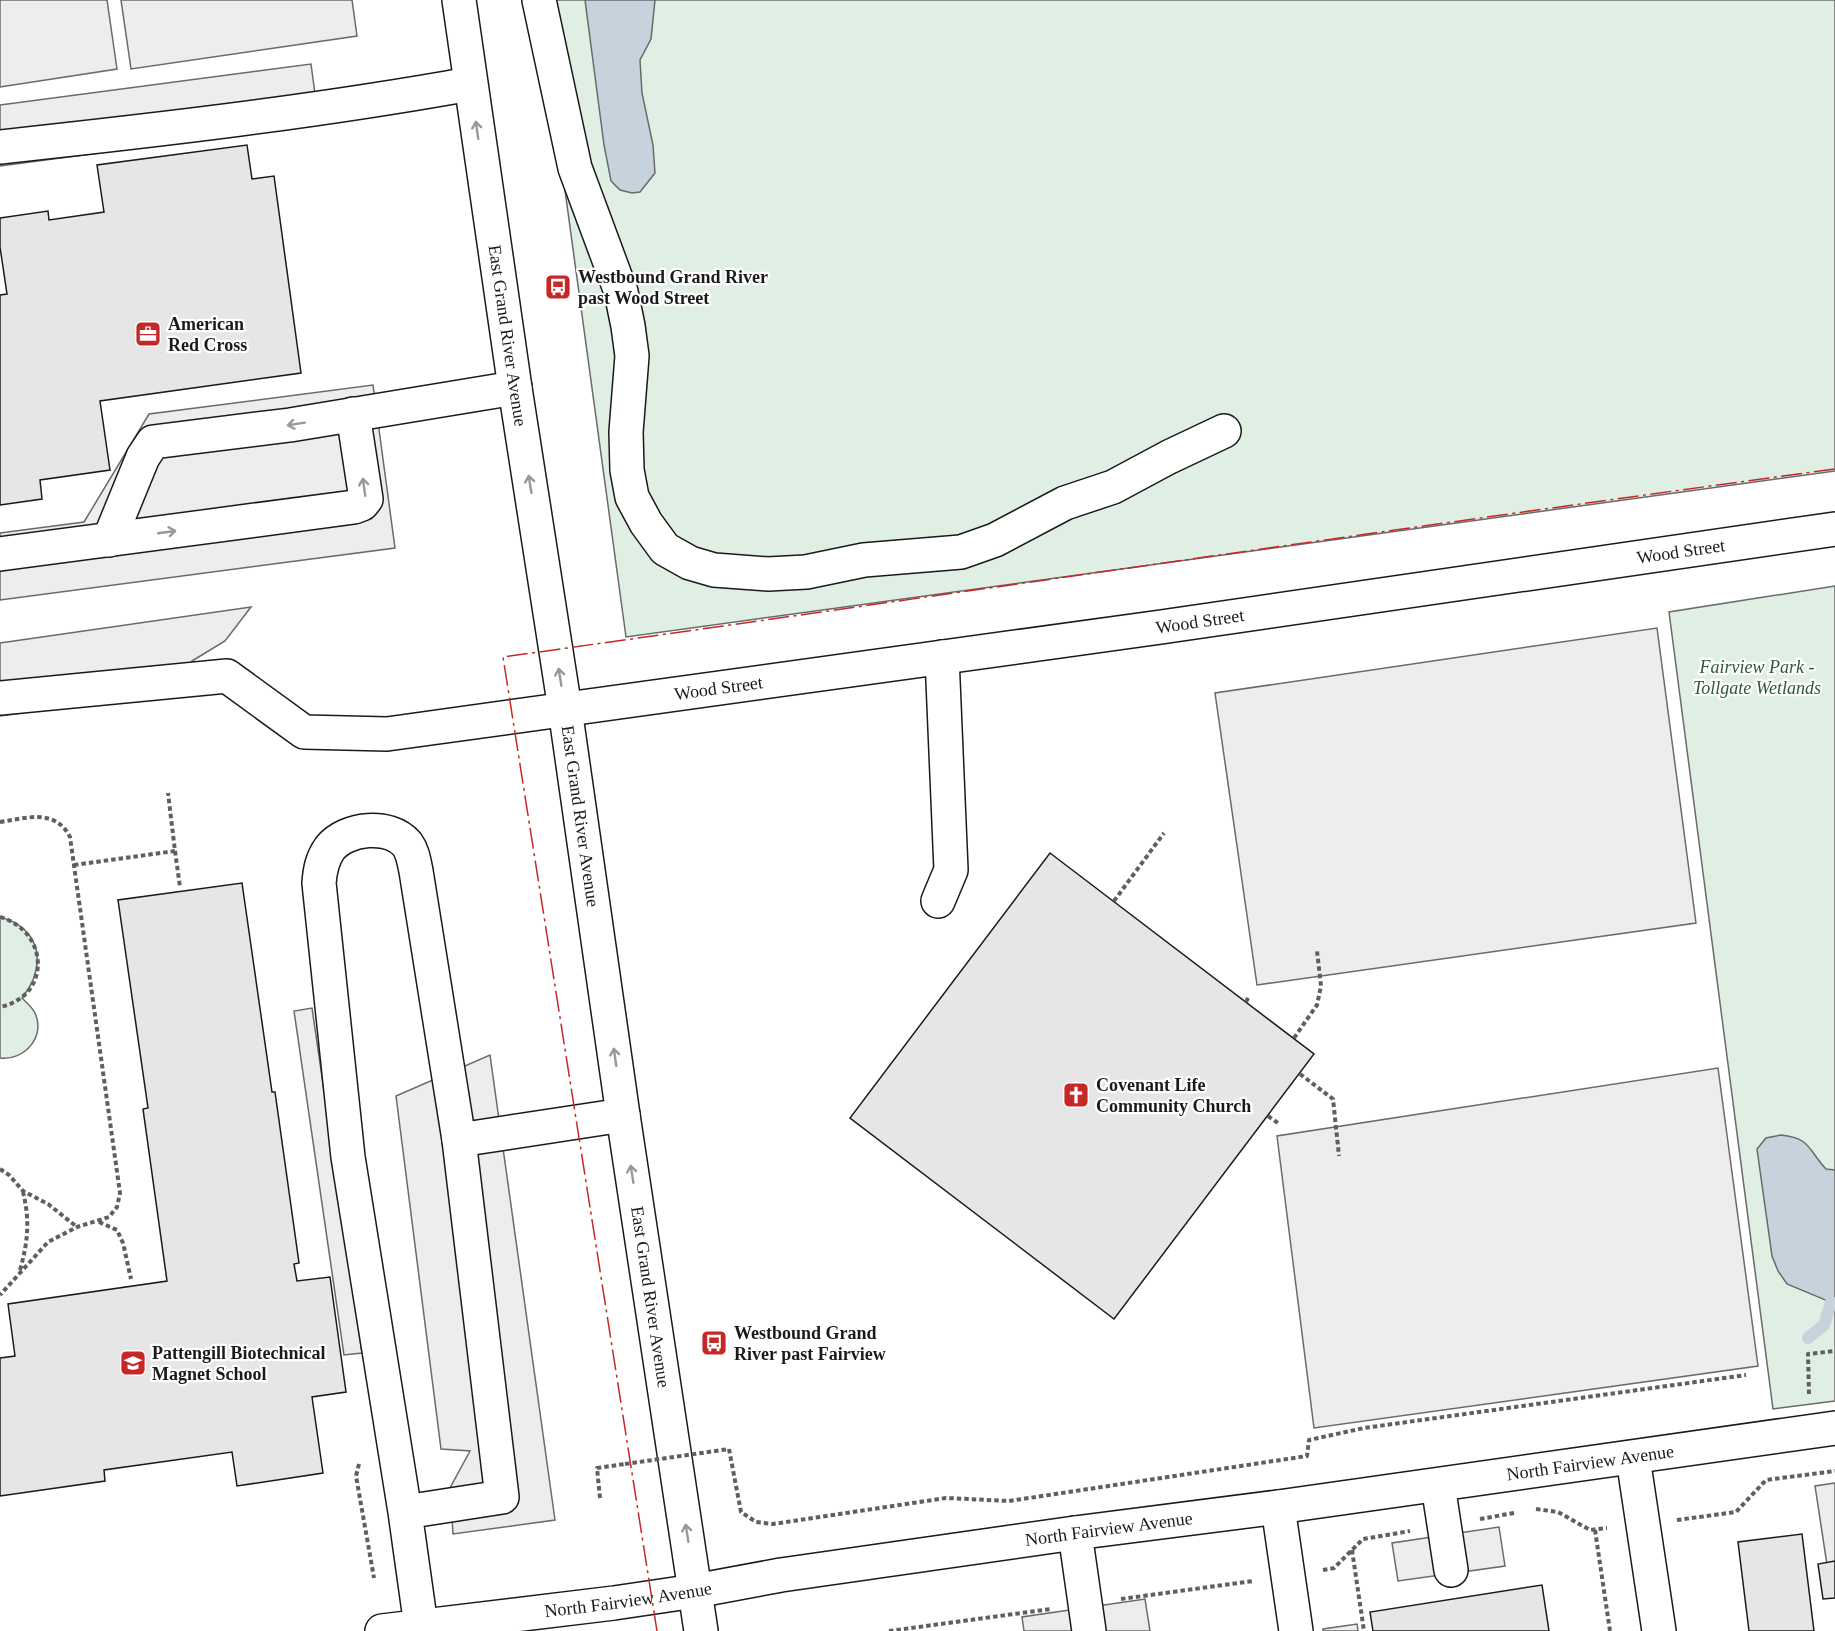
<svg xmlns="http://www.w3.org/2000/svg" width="1835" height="1631" font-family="Georgia,serif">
  <rect width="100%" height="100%" fill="#fff"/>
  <g fill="#e0efe3" stroke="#6a6a6a" stroke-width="1.5">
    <path d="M539,0H1835V471L626,637Z"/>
    <path d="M1835,586V1401L1773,1409L1669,612Z"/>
    <path d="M0,917C42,929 47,966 22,998C27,1003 32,1007 35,1013C46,1037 24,1061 0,1058Z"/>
  </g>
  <g fill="#ededed" stroke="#6a6a6a" stroke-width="1.5">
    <path d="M0,0H107L117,69L0,87Z"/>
    <path d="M121,0H352L357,36L131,69Z"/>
    <path d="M311,64L319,124L0,166V105Z"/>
    <path d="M373,385L395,548L0,600V533L84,522L149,414Z"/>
    <path d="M251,607L225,641L192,661L196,689L0,716V643Z"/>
    <path d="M1657,628L1696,923L1257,985L1215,693Z"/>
    <path d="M312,1008L362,1353L344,1355L294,1011Z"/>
    <path d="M490,1055L555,1520L453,1534L450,1488L470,1451L441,1449L396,1096Z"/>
    <path d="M1718,1068L1758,1366L1314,1428L1277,1136Z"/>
    <path d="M1835,1483V1590L1831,1591L1815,1486Z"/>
    <path d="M1499,1527L1505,1566L1398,1581L1392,1543Z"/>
    <path d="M1145,1599L1150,1631H1024L1022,1617Z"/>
    <path d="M1357,1624L1358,1631H1323V1629Z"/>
  </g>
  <g fill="#c6d2dc" stroke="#6a6a6a" stroke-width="1.5">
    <path d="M585,0H655L651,39L640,60L642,93L653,145L655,173L640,192L632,193L620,190L611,181L604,145Z"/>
    <path d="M1781,1135C1811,1138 1808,1150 1826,1169L1835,1170V1304L1787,1284L1778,1271L1772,1256L1757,1149L1766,1138Z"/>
  </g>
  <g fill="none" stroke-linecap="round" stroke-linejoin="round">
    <path stroke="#c6d2dc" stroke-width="12" d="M1808,1338L1824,1325L1831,1302"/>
  </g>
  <g fill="#e6e6e6" stroke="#1a1a1a" stroke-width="1.5">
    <path d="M247,145L252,179L274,176L301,373L100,401L110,470L40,480L42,499L0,505V295L7,294L0,247V218L48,211L49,220L104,212L97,165Z"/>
    <path d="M1050,853L1314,1054L1114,1319L850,1118Z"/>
    <path d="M242,883L272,1092H275L299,1263L294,1264L297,1281L330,1277L346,1392L312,1397L323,1473L237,1486L232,1452L104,1470L105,1481L0,1496V1358L15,1356L8,1304L167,1281L143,1109L148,1108L118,900Z"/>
    <path d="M1802,1534L1814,1631H1749L1738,1542Z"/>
    <path d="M1835,1561V1598L1823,1599L1818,1564Z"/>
    <path d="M1542,1585L1549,1631H1373L1370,1612Z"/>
  </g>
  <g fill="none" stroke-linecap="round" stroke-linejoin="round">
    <defs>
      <g id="minor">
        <path d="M539,0L575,168L621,292L628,326L632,356L626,432L627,470L632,497L646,523L665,549L690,563L714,570L768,574L806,572L864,560L961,552L995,540L1065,503L1113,487L1169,457L1224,431"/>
        <path d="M0,147C157,130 314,112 470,84"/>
        <path d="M109,540L143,457L153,442L290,425L515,388"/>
        <path d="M0,554L354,507L362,504L366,499L353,414"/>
        <path id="s1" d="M0,698L227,676L304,732L387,734L1161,627L1835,529"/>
        <path d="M938,901L951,870L942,657"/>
        <path d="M459,1140L623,1115"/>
        <path d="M1633,1458L1659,1631"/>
        <path d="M1438,1485L1451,1570"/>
        <path d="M1278,1507L1296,1631"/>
        <path d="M405,1512L502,1497L459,1140L416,871C414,862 413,852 407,844C389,823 346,828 330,848C322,859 320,870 319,883L348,1157L405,1512L421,1626"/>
        <path d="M1075,1533L1089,1631"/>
        <path id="s2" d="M382,1631L614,1603L695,1591L781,1575L1075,1533L1278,1507L1835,1428"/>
      </g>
      <g id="major">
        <path id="s3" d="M459,0L515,388L565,709L623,1115L701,1631"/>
      </g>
    </defs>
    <use href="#minor" stroke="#1a1a1a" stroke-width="36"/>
    <use href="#major" stroke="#1a1a1a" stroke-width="36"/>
    <g stroke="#5f5f5f" stroke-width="4" stroke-dasharray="4.5 3" stroke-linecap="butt">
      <path d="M0,822C27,818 55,808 70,837L120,1193L117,1207L109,1217L77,1227L48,1242L0,1295"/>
      <path d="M175,851L180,887"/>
      <path d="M74,865L175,851L168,793"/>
      <path d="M1114,901L1164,833"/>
      <path d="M0,917C49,931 52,996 0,1007"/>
      <path d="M1246,1002L1249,996"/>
      <path d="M1294,1038L1317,1005L1321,986L1317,951"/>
      <path d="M1300,1074L1333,1099L1339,1156"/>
      <path d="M1268,1116L1278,1123"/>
      <path d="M0,1169L9,1175L23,1191L48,1204L77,1227"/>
      <path d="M99,1222L117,1230L123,1243L131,1279"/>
      <path d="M20,1270C28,1242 30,1220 23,1192"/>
      <path d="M1809,1394L1808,1354L1835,1351"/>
      <path d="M729,1449L741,1512L756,1522L773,1524L946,1498L1009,1501L1307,1456L1309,1440L1364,1428L1746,1375"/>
      <path d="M359,1464L356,1476L374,1578"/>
      <path d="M600,1498L597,1468L625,1464"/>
      <path d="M1536,1509L1558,1512L1590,1530L1607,1528"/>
      <path d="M1480,1519L1514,1513"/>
      <path d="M1677,1520L1736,1512L1766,1480L1835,1471"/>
      <path d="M1595,1530L1610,1631"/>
      <path d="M1352,1550L1364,1631"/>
      <path d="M1323,1570L1334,1568L1363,1539L1410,1531"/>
      <path d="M1121,1599L1253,1581"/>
      <path d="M889,1631L1051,1609"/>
    </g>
    <use href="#minor" stroke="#fff" stroke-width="33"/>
    <use href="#major" stroke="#fff" stroke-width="33"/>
    <path stroke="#5f5f5f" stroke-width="4" stroke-dasharray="4.5 3" stroke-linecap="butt" d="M625,1464L729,1449"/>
    <path stroke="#c62828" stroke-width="1.5" stroke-dasharray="21 4.5 3 4.5" stroke-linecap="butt" d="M657,1631L503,657C947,595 1391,529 1835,469"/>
  </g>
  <defs><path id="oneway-shaft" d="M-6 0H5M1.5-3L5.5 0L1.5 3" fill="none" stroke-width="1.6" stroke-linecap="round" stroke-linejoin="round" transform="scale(1.5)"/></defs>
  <g stroke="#989898">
    <use href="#oneway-shaft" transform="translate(477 130) rotate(-98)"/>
    <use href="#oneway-shaft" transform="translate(296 424) rotate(171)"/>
    <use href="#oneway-shaft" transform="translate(530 484) rotate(-99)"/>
    <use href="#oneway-shaft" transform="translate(364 487) rotate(-98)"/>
    <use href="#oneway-shaft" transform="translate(167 532) rotate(-8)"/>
    <use href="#oneway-shaft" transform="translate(560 677) rotate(-99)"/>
    <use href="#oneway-shaft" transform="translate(615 1057) rotate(-98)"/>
    <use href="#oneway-shaft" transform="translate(632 1174) rotate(-99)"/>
    <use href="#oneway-shaft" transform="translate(687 1533) rotate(-99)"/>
  </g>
  <defs>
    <symbol id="bus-square" viewBox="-11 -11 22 22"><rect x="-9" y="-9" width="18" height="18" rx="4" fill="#c62828" stroke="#fff"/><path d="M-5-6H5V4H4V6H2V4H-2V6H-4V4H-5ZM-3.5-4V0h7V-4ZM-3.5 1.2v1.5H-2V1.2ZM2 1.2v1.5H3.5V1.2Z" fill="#fff"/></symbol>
    <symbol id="office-square" viewBox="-11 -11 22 22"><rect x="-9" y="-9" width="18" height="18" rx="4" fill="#c62828" stroke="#fff"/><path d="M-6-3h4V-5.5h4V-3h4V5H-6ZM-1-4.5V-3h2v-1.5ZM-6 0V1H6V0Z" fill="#fff"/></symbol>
    <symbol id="church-square" viewBox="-11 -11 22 22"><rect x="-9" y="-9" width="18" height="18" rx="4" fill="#c62828" stroke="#fff"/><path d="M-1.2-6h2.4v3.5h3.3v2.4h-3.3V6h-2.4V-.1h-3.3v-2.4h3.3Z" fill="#fff"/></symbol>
    <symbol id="school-square" viewBox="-11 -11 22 22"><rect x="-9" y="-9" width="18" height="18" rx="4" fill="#c62828" stroke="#fff"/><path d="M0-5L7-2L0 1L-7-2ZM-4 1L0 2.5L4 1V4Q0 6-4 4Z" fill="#fff"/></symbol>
  </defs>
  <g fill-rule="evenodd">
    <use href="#bus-square" x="543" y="272" width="30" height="30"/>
    <use href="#office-square" x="133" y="319" width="30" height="30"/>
    <use href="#church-square" x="1061" y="1080" width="30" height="30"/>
    <use href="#bus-square" x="699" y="1328" width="30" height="30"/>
    <use href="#school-square" x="118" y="1348" width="30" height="30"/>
  </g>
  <g text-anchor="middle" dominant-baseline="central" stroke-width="4.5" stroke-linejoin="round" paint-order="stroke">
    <g font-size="18" font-weight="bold" fill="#1a1a1a" stroke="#fff" text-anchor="start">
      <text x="578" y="277">Westbound Grand River<tspan x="578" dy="21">past Wood Street</tspan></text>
      <text x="168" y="324">American<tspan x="168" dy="21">Red Cross</tspan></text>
      <text x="1096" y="1085">Covenant Life<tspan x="1096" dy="21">Community Church</tspan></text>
      <text x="734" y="1333">Westbound Grand<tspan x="734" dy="21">River past Fairview</tspan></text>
      <text x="152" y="1353">Pattengill Biotechnical<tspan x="152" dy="21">Magnet School</tspan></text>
    </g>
    <g font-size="18" fill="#1a1a1a" stroke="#fff">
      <text stroke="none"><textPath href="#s3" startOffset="339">East Grand River Avenue</textPath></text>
      <text stroke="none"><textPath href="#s1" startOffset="1713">Wood Street</textPath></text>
      <text stroke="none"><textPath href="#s1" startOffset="1227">Wood Street</textPath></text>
      <text stroke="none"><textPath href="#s1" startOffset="741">Wood Street</textPath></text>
      <text stroke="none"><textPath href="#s3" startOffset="825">East Grand River Avenue</textPath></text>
      <text stroke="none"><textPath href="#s3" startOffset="1311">East Grand River Avenue</textPath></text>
      <text stroke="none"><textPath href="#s2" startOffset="1220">North Fairview Avenue</textPath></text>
      <text stroke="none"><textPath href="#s2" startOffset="734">North Fairview Avenue</textPath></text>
      <text stroke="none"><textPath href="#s2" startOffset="248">North Fairview Avenue</textPath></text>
    </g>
    <g font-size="18" font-style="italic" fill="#2b5a34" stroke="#fff">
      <text x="1757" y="667">Fairview Park -<tspan x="1757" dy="21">Tollgate Wetlands</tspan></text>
    </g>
  </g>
</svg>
